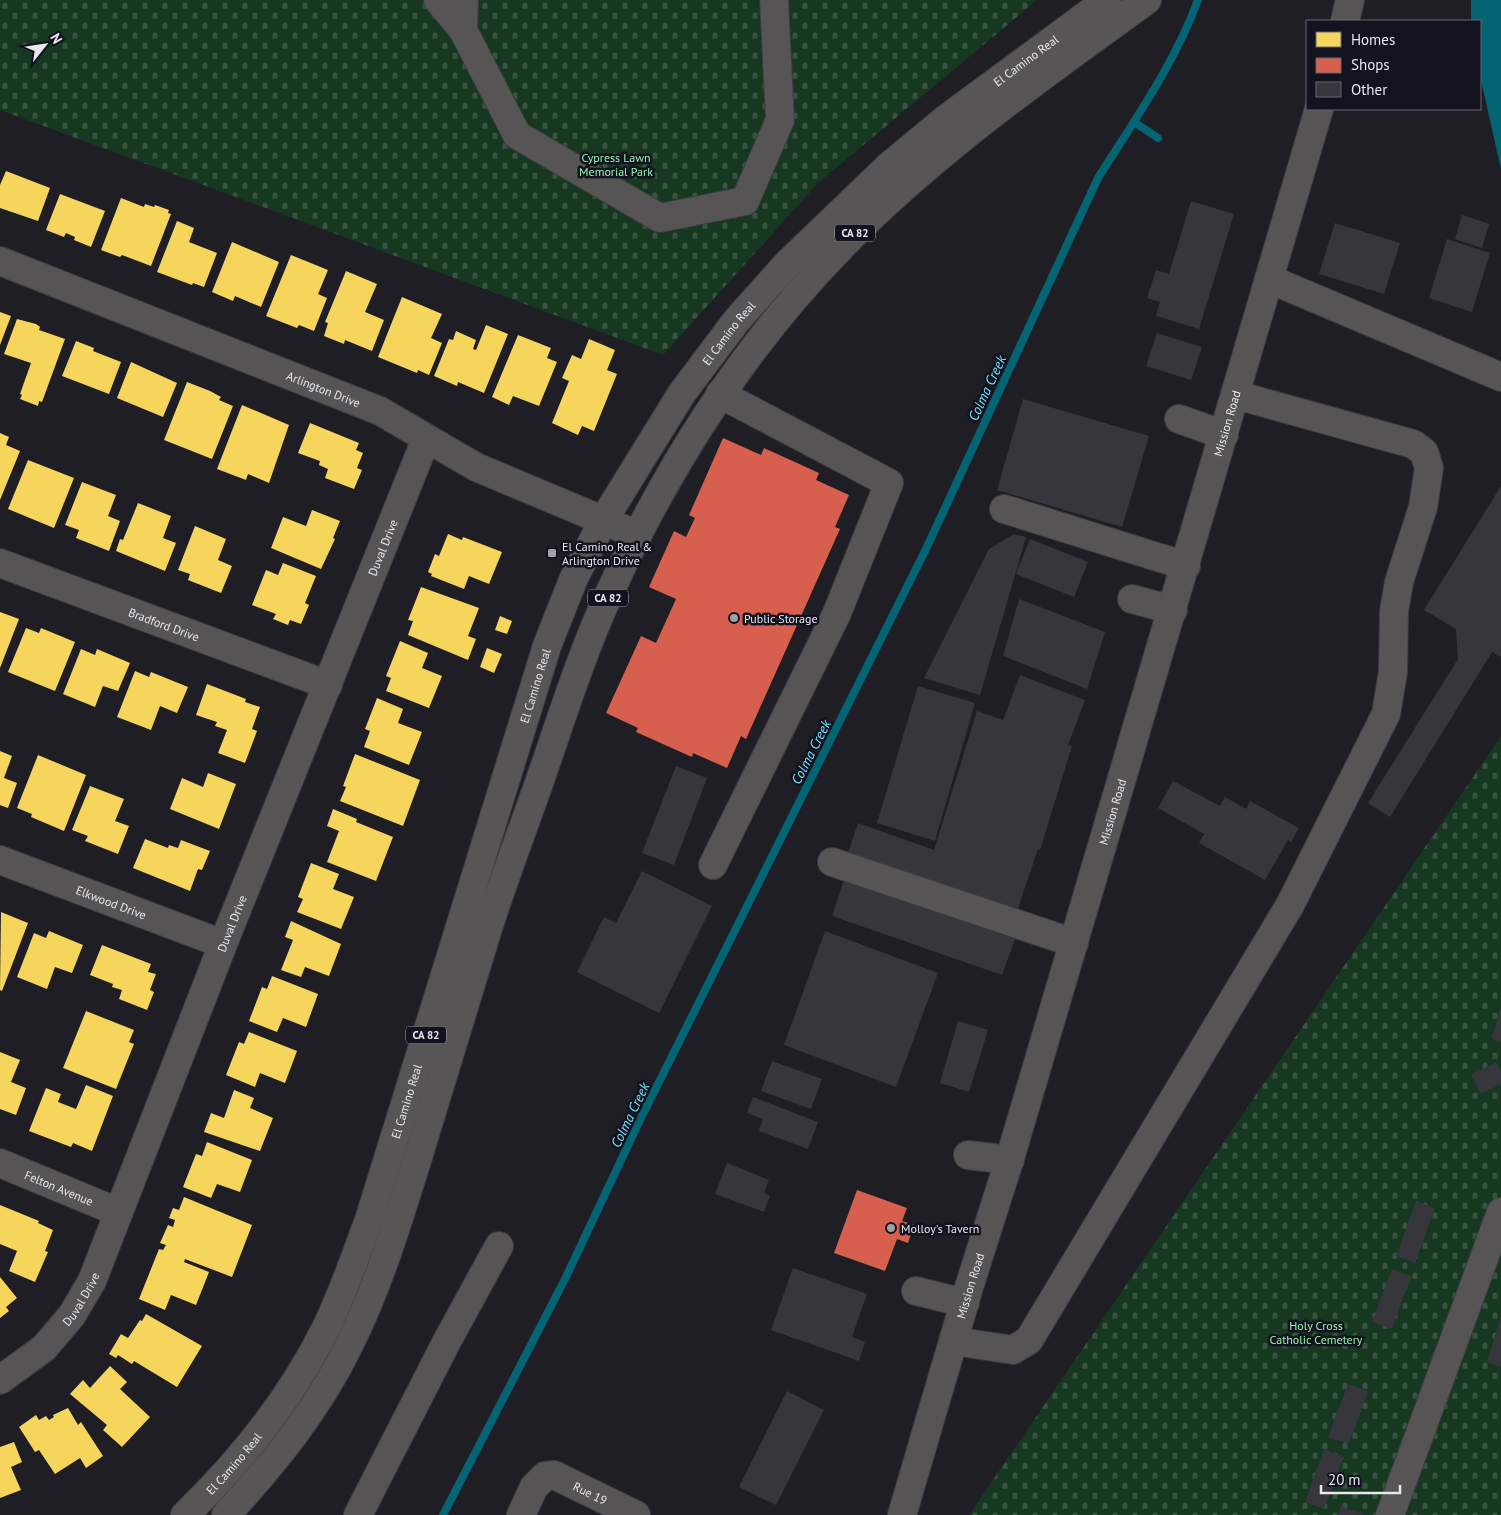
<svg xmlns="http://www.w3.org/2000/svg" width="1501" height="1515" font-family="'PT Sans',sans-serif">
  <defs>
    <pattern id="cemetery-stones" width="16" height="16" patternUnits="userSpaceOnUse" patternTransform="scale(1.25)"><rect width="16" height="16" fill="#163720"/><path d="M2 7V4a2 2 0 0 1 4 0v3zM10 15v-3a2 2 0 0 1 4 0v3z" fill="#385441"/></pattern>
  </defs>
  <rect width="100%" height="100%" fill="#1f1e25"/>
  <g fill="url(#cemetery-stones)">
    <path d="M0,0H1037L818,183L663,355L0,110Z"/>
    <path d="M1501,736V1515H969Z"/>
  </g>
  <path fill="#036474" d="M1471,0H1501V169L1480,76V21H1471Z"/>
  <g fill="#f6d55c">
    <path d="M6,171L50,188L38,221L0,208V185Z"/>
    <path d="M60,194L105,211L91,247L74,240L75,237L66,233L64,237L46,230Z"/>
    <path d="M121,198L144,207L145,204L154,207L155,205L169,210L168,213L171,214L151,266L122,255L120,257L101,250Z"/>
    <path d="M177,221L194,228L189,242L217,253L204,287L193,283L192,285L157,272Z"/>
    <path d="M232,242L279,262L261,307L235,296L233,301L212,292Z"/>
    <path d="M291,255L328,270L318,294L327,298L314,331L299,325L297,328L266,316Z"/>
    <path d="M346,271L377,284L365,312L384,320L372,351L345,340L344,344L324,336L328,323L325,322Z"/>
    <path d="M402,297L442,314L431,338L442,343L429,375L418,370L417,373L378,357Z"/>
    <path d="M0,312L11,316L0,345Z"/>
    <path d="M17,319L36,324L40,327L39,330L65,339L42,402L39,401L38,406L20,399L22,395L20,394L31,363L4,354Z"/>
    <path d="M486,325L508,334L484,393L458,382L457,386L434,376L449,339L453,340L456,331L476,340L473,349L476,350Z"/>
    <path d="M518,335L551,348L547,358L557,362L539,406L513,396L509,405L492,397Z"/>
    <path d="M589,339L615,350L607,370L617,374L594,431L582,426L578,435L552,423L569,381L562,378L572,355L581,359Z"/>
    <path d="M76,341L94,348L93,351L121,362L109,394L62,376Z"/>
    <path d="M131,362L177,383L163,417L117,398Z"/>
    <path d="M187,382L210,391L221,397L219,400L233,406L212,459L164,440Z"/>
    <path d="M242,405L289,425L269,483L248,474L246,480L217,469Z"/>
    <path d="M310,423L359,443L356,450L363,453L357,468L362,470L354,489L325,478L328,469L319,465L320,461L298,453Z"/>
    <path d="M0,433L9,437L6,445L20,451L0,500Z"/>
    <path d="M28,460L74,478L54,528L8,509Z"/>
    <path d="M82,482L116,495L108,516L120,521L109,551L76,538L79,530L65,525Z"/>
    <path d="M138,503L171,516L163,538L176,543L165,571L116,551L120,539L123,540Z"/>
    <path d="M312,510L340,521L333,538L335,539L321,569L271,548L283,517L306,526Z"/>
    <path d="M195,526L226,539L218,560L232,566L221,593L188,580L190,574L178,570Z"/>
    <path d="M448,534L462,540L463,537L502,552L489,584L469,576L464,589L431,576L432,574L428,572L435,554L439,556Z"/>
    <path d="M283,563L316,576L305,603L309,605L301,624L290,620L288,625L273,619L276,614L252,605L266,570L278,575Z"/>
    <path d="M421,587L479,608L468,636L476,639L468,660L408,635L413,621L408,620Z"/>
    <path d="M0,612L19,619L0,668Z"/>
    <path d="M500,616L512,621L507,634L495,630Z"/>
    <path d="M26,628L39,633L41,628L75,642L55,691L8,672Z"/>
    <path d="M400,641L428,653L422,668L442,676L429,708L386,691L391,678L386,676Z"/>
    <path d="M487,648L502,654L494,673L480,667Z"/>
    <path d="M81,649L95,655L97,649L130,663L118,691L103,686L95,707L63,694Z"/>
    <path d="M135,671L149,677L151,672L188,687L177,713L160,706L151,730L117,717Z"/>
    <path d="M207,684L246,699L245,702L260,707L252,729L257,731L245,763L218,753L227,730L215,726L217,722L196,715Z"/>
    <path d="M377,698L403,709L398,723L422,732L409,765L364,747L370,731L365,729Z"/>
    <path d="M0,751L12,756L4,778L17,783L8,808L0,805Z"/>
    <path d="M355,754L420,780L403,826L340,801L346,787L343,786Z"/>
    <path d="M38,755L86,775L64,831L31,817L32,814L17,808Z"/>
    <path d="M208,773L236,784L219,829L170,809L182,778L203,787Z"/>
    <path d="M90,786L124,799L115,821L129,826L118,854L85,841L88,836L72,830Z"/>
    <path d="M333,809L357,819L356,822L393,837L376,881L327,862L339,831L327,826Z"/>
    <path d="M145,839L168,848L169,845L178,848L181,840L210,851L202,870L198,869L190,891L133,868Z"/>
    <path d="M311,863L339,874L333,889L354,897L341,929L297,912L303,899L298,897Z"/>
    <path d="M1,912L28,923L2,991L0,990Z"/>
    <path d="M291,921L341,944L329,976L305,967L301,977L281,970L293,940L285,937Z"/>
    <path d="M49,931L83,945L72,973L55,967L47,989L17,977L34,933L46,938Z"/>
    <path d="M102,945L151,964L148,972L156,974L150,990L154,992L147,1010L119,999L122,990L112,987L113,984L90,975Z"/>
    <path d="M272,976L318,994L306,1027L283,1018L277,1032L249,1021L262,987L267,989Z"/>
    <path d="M86,1011L134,1030L129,1042L134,1044L116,1089L63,1068Z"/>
    <path d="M249,1032L297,1051L285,1083L260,1073L255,1087L226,1075L239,1042L244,1044Z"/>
    <path d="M0,1052L20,1060L11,1082L26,1088L16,1115L0,1109Z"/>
    <path d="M86,1085L113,1096L92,1151L73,1143L71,1147L29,1131L46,1088L61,1094L58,1102L76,1109Z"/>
    <path d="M234,1090L254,1098L250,1108L273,1118L260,1151L204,1132L211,1113L224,1118Z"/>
    <path d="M207,1142L252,1160L240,1192L217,1184L211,1198L183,1187L196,1154L202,1156Z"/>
    <path d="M184,1197L252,1225L232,1277L185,1259L184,1262L209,1272L196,1305L171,1295L165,1310L139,1299L159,1249L163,1250L166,1245L160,1243L168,1225L173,1227L175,1220L169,1218L173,1208L179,1210Z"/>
    <path d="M0,1205L39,1221L38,1223L53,1230L45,1251L48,1252L35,1282L9,1271L17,1251L0,1244Z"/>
    <path d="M0,1277L17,1298L6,1307L9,1311L0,1318Z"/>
    <path d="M146,1314L202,1346L177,1387L134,1361L132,1364L118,1355L116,1358L109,1354L121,1334L128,1338L140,1320L142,1321Z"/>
    <path d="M110,1366L127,1382L120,1389L150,1417L122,1447L103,1430L107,1425L70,1394L83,1380L90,1388Z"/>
    <path d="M68,1408L78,1425L81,1422L103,1456L86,1468L80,1458L55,1474L39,1450L35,1452L19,1427L36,1415L39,1420L46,1416L49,1420L54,1417L53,1415Z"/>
    <path d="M14,1442L22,1462L11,1467L21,1490L0,1498V1447Z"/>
  </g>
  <g fill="#d6604d">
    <path d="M723,438L761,455L764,448L819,473L816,480L849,495L835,527L840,529L746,739L741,736L727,768L693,753L692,757L636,732L638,728L606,713L641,636L656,643L676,599L649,587L674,531L686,537L695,518L689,515Z"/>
    <path d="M857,1190L907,1208L902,1221L914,1225L908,1243L897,1239L885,1271L834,1253Z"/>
  </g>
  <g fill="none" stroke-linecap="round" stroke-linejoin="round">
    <g stroke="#036474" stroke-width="8">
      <path d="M1134,122L1158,138"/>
      <path d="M443,1515L566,1277L639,1122L926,549L1098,178C1134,121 1175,63 1198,0"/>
    </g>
  </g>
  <g fill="#36363c">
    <path d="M1191,201L1234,214L1199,329L1156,316L1160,302L1147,298L1156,270L1169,274Z"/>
    <path d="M1462,215L1489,224L1482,248L1455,239Z"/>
    <path d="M1335,223L1400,243L1384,294L1319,274Z"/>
    <path d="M1447,239L1490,253L1472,312L1429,298Z"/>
    <path d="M1157,333L1202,347L1191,380L1146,366Z"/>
    <path d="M1023,399L1149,436L1122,527L997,490Z"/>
    <path d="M1501,486V657L1492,652L1390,817L1368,803L1458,659L1456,629L1424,610Z"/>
    <path d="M1014,534L1026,537L980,695L924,678L989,549Z"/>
    <path d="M1030,539L1088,562L1074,597L1016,574Z"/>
    <path d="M1019,599L1105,632L1087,689L1003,656Z"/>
    <path d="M1020,675L1085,700L1068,745L1072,746L1040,850L1038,849L1015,917L846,859L858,823L934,850L977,711L1003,720Z"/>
    <path d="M918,686L975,703L935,841L877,823Z"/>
    <path d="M676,766L707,778L674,865L642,853Z"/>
    <path d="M1173,781L1220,806L1225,797L1246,809L1250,801L1299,828L1291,842L1288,840L1265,880L1199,843L1204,834L1158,808Z"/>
    <path d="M642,871L712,906L659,1013L577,972L604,917L616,923Z"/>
    <path d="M844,880L1015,939L1002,975L832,916Z"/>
    <path d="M825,931L938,973L896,1087L784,1045Z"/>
    <path d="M1501,1006V1042L1492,1039Z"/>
    <path d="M958,1021L988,1030L969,1092L940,1083Z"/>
    <path d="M772,1061L822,1079L811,1109L761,1091Z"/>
    <path d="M1496,1062L1501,1072V1084L1481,1094L1471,1075Z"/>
    <path d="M753,1097L818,1122L808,1149L759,1131L763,1119L747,1113Z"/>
    <path d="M727,1163L769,1180L764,1193L770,1196L764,1212L715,1194Z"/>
    <path d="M1416,1201L1435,1208L1415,1263L1396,1256Z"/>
    <path d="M793,1268L867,1294L852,1337L865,1342L859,1361L771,1330Z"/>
    <path d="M1392,1269L1411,1276L1392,1329L1372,1322Z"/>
    <path d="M1501,1316V1367L1487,1362Z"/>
    <path d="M1348,1384L1368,1391L1349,1444L1328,1437Z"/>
    <path d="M787,1391L824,1410L776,1505L739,1487Z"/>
    <path d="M1324,1449L1344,1457L1324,1509L1305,1502Z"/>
    <path d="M1341,1506L1365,1515H1338Z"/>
  </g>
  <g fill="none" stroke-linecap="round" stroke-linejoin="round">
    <defs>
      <g id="minor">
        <path d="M438,0L463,30"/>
        <path d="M464,0L463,30L517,135L660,218L745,201L780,120L774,0"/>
        <path d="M1345,21L1350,0"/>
        <path id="s1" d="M0,261L380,411L476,467L638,535"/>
        <path d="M1269,279L1501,377"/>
        <path d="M1179,419L1224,435"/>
        <path d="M1004,509L1186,566"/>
        <path id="s2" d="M0,563L328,685"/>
        <path d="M1132,599L1173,610"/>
        <path id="s3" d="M0,860L223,944"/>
        <path d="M832,862L1074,943"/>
        <path d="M713,865L837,613L889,483L720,394"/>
        <path d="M968,1155L1010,1160"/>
        <path id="s4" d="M0,1163L118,1212"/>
        <path d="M916,1291L965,1303"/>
        <path d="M954,1341L1013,1350L1029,1340L1290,905L1386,714L1393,672L1394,611L1399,582L1423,507L1429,468L1424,452L1413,444L1236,395"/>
        <path id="s5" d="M0,1380L44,1348L72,1315L92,1281L223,944L426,439"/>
        <path d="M358,1515L447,1341L499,1246"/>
        <path id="s6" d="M521,1515L534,1487L545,1476L554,1475L636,1515"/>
        <path id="s7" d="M902,1515L969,1287L1011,1155L1319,109"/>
        <path d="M1390,1515L1501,1212"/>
      </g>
      <g id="major">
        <path id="s8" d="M185,1515C240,1462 290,1400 325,1330C343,1294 356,1255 370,1217L547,646L573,580L603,521L682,393L737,320L788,263L889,166L947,118L1107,0"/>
        <path d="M226,1515C274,1463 318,1409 349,1345C379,1285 398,1221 418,1157C440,1084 462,1011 485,938C501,886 521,834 539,783C561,720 581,655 609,594C671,458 753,332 861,227C948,142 1049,71 1147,0"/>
      </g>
    </defs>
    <use href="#minor" stroke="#3c3b41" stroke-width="30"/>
    <use href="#major" stroke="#3c3b41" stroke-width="30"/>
    <use href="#minor" stroke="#565454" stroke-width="28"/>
    <use href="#major" stroke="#575555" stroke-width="28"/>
  </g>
  <g fill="#a1a1a9" stroke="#13121f" stroke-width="2">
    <rect x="547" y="548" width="10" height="10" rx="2.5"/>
    <circle cx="734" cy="618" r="5"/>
    <circle cx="891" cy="1228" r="5"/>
  </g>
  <g text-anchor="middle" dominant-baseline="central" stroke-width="5" stroke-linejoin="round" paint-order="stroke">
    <g fill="#13121f" stroke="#a7a7b1" stroke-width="1">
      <rect x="835" y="224.5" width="40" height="17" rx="4"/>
      <rect x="588" y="589.5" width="40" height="17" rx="4"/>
      <rect x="406" y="1026.5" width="40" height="17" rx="4"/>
    </g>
    <g font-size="11" font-weight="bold" fill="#e7e7f0">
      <text x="855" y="233">CA 82</text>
      <text x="608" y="598">CA 82</text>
      <text x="426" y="1035">CA 82</text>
    </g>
    <g font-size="12" fill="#e7e7f0" stroke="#13121f">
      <text stroke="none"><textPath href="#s8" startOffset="1721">El Camino Real</textPath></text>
      <text stroke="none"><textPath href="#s8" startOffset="1316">El Camino Real</textPath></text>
      <text stroke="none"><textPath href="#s1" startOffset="348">Arlington Drive</textPath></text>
      <text stroke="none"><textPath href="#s7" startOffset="1139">Mission Road</textPath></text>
      <text stroke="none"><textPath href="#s5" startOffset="926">Duval Drive</textPath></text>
      <text stroke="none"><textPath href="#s2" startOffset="175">Bradford Drive</textPath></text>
      <text stroke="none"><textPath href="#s8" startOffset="911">El Camino Real</textPath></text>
      <text stroke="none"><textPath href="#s7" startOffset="734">Mission Road</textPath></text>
      <text stroke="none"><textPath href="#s3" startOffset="119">Elkwood Drive</textPath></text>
      <text stroke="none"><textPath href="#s5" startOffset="521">Duval Drive</textPath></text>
      <text stroke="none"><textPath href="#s8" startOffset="476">El Camino Real</textPath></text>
      <text stroke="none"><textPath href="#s4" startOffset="64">Felton Avenue</textPath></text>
      <text stroke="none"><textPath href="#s7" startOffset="239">Mission Road</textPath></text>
      <text stroke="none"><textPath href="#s5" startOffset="116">Duval Drive</textPath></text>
      <text stroke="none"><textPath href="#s8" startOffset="71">El Camino Real</textPath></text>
      <text stroke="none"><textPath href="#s6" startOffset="96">Rue 19</textPath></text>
    </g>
    <g font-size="12" fill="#95f5ab" stroke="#13121f">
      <text x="616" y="157">Cypress Lawn<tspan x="616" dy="14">Memorial Park</tspan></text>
      <text x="1316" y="1325">Holy Cross<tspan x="1316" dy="14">Catholic Cemetery</tspan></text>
    </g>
    <g font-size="12" fill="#e7e7f0" stroke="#13121f" text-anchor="start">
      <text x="562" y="546">El Camino Real &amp;<tspan x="562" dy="14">Arlington Drive</tspan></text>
      <text x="744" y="618">Public Storage</text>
      <text x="901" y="1228">Molloy's Tavern</text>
    </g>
    <g font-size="14" font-style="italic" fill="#6fe2fa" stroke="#13121f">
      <text transform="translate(987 388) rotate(-65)">Colma Creek</text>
      <text transform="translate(811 752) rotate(-63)">Colma Creek</text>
      <text transform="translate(630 1115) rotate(-64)">Colma Creek</text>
    </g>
  </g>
  <rect x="1306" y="20" width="175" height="90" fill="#13121f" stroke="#686773"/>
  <rect x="1316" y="32" width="25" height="15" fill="#f6d55c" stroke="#686773"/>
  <text x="1351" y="45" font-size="15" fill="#e7e7f0">Homes</text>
  <rect x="1316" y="58" width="25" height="15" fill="#d6604d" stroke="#686773"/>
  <text x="1351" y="70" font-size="15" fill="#e7e7f0">Shops</text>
  <rect x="1316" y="82" width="25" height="15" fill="#36363c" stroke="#686773"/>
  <text x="1351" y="95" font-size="15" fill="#e7e7f0">Other</text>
  <g transform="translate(45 45) rotate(60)" stroke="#13121f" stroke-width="4" paint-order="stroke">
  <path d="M0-4L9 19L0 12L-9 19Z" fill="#e7e7f0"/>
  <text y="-8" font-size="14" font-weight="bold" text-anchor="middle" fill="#e7e7f0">N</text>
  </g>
  <path d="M1321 1485v8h79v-8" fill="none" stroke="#e7e7f0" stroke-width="2.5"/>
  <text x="1328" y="1485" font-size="15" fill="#e7e7f0" stroke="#13121f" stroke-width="4" paint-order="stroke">20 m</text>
</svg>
